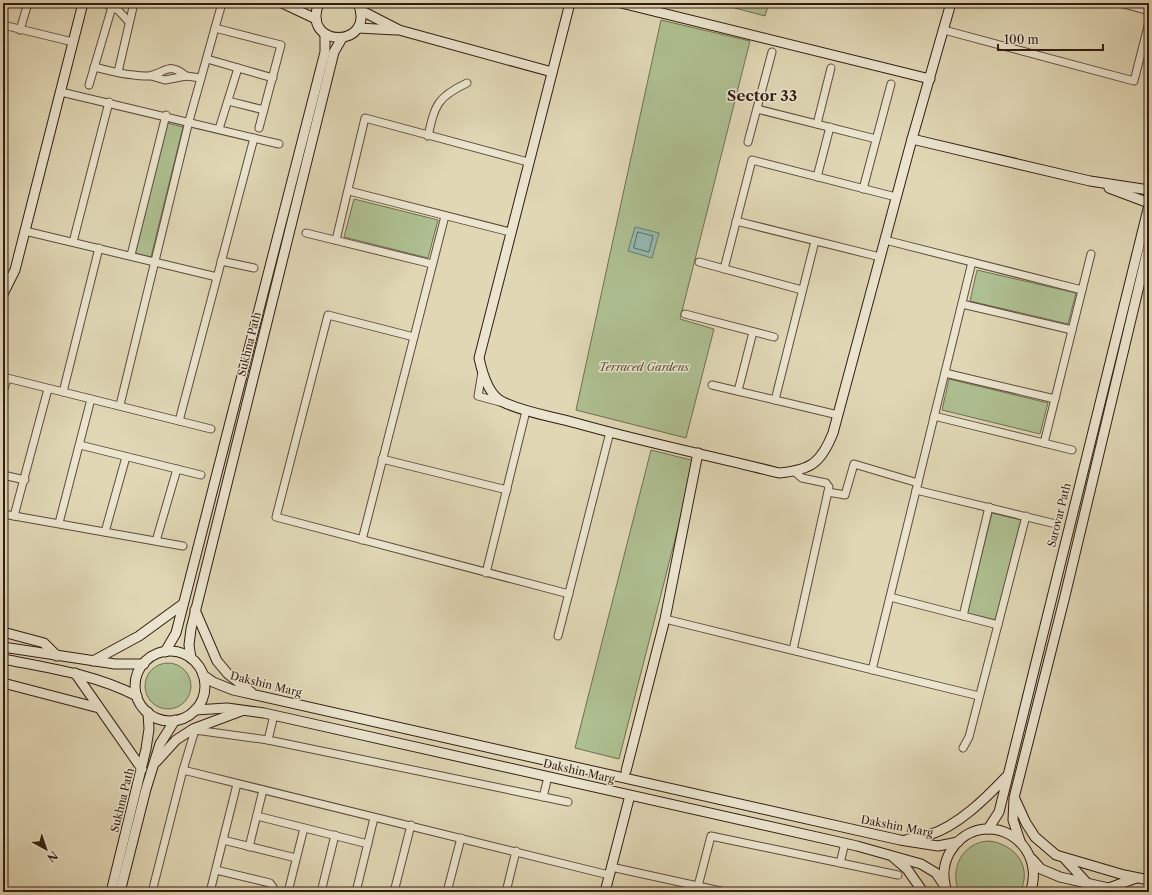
<svg xmlns="http://www.w3.org/2000/svg" width="1152" height="895" font-family="'Libre Caslon Text',serif">
  <rect width="100%" height="100%" fill="#e0d7b5"/>
  <filter id="stains"><feTurbulence type="fractalNoise" baseFrequency=".005" numOctaves="4"/><feColorMatrix values="0 0 0 0 .2 0 0 0 0 .09 0 0 0 0 .02 0 0 0 .5 -.17"/></filter>
  <radialGradient id="worn" r=".72"><stop offset=".6" stop-color="#630" stop-opacity="0"/><stop offset="1" stop-color="#630" stop-opacity=".3"/></radialGradient>
  <g fill="#aebf91" stroke="#706e52">
    <path d="M716,3H769L765,16Z"/>
    <path d="M661,20L750,41L680,319L714,329L686,438L576,410Z"/>
    <path d="M167,123L183,127L151,257L135,253Z"/>
    <path d="M354,199L438,220L428,258L344,237Z"/>
    <path d="M977,270L1076,293L1068,324L970,301Z"/>
    <path d="M949,379L1048,403L1040,434L942,410Z"/>
    <path d="M651,450L695,461L619,759L575,748Z"/>
    <path d="M992,513L1021,520L996,620L967,613Z"/>
    <circle cx="168" cy="686" r="23"/>
    <path d="M989,841C1015,844 1033,867 1020,892H959C949,868 963,842 989,841Z"/>
  </g>
  <path fill="#94b9b0" stroke="#6d7a71" d="M635,227L659,233L652,258L628,251Z"/>
  <g fill="none" stroke-linecap="round" stroke-linejoin="round">
    <path stroke="#636a61" stroke-width="1" d="M638,232L653,236L649,252L634,248Z"/>
    <defs>
      <g id="street">
        <path d="M104,3L118,10L129,22"/>
        <path d="M1120,3L1149,11"/>
        <path d="M3,25L73,42"/>
        <path d="M215,28L281,45L259,128"/>
        <path d="M20,30L28,3"/>
        <path d="M944,30L1134,81L1149,22"/>
        <path d="M207,59L273,78"/>
        <path d="M94,67C107,70 121,74 134,75C139,76 145,76 149,76C165,73 169,61 186,76"/>
        <path d="M118,72L134,3"/>
        <path d="M151,76L165,80L186,76L201,78"/>
        <path d="M89,85L112,7"/>
        <path d="M61,92L279,144"/>
        <path d="M228,101L264,110"/>
        <path d="M757,109L876,139"/>
        <path d="M817,124L831,68"/>
        <path d="M219,129L238,68"/>
        <path d="M428,136C435,105 437,97 467,83"/>
        <path d="M748,142L772,52"/>
        <path d="M817,177L830,127"/>
        <path d="M863,189L891,84"/>
        <path d="M349,191L510,232"/>
        <path d="M736,221L880,257"/>
        <path d="M25,231L217,277"/>
        <path d="M306,233L432,264"/>
        <path d="M336,240L365,118L528,162"/>
        <path d="M885,240L1082,290"/>
        <path d="M73,242L109,102"/>
        <path d="M131,255L166,115"/>
        <path d="M221,261L254,268"/>
        <path d="M699,262L802,290"/>
        <path d="M724,269L752,160L896,197"/>
        <path d="M962,304L1072,330"/>
        <path d="M685,314L774,337"/>
        <path d="M414,337L328,315L276,517L569,594"/>
        <path d="M482,372L478,396L500,402"/>
        <path d="M945,373L1055,399"/>
        <path d="M3,377L211,429"/>
        <path d="M712,385L838,415"/>
        <path d="M738,391L753,332"/>
        <path d="M3,392L7,378"/>
        <path d="M63,392L99,248"/>
        <path d="M775,400L815,241"/>
        <path d="M120,405L189,121L222,3"/>
        <path d="M934,416L1072,450"/>
        <path d="M179,421L254,138"/>
        <path d="M1044,443L1091,254"/>
        <path d="M80,445L201,475"/>
        <path d="M382,459L507,490"/>
        <path d="M3,475L25,480"/>
        <path d="M916,490L1056,524"/>
        <path d="M828,492L845,495L854,464L918,483"/>
        <path d="M3,514L183,546"/>
        <path d="M14,516L48,389"/>
        <path d="M59,523L91,399"/>
        <path d="M105,532L126,457"/>
        <path d="M362,540L445,216"/>
        <path d="M156,541L177,469"/>
        <path d="M486,573L526,411"/>
        <path d="M890,597L998,625"/>
        <path d="M963,616L989,507"/>
        <path d="M665,619L979,696"/>
        <path d="M558,636L610,432"/>
        <path d="M793,650L829,487L826,483L802,478L795,472"/>
        <path d="M872,670L972,262"/>
        <path d="M268,740L274,715"/>
        <path d="M963,748L969,737L1026,516"/>
        <path d="M183,770L609,875"/>
        <path d="M543,797L547,781"/>
        <path d="M257,816L368,844"/>
        <path d="M223,840L296,858"/>
        <path d="M249,847L263,790"/>
        <path d="M840,863L845,843"/>
        <path d="M611,867L725,892"/>
        <path d="M216,870L270,883L273,887V892"/>
        <path d="M698,886L711,836L898,875"/>
        <path d="M152,892L183,770L195,730L268,740L568,802"/>
        <path d="M210,892L237,784"/>
        <path d="M288,892L304,828"/>
        <path d="M321,892L335,835"/>
        <path d="M356,892L374,818"/>
        <path d="M394,892L411,825"/>
        <path d="M447,892L461,838"/>
        <path d="M506,892L516,851"/>
      </g>
      <g id="secondary">
        <path d="M282,3L316,19"/>
        <path d="M319,3C300,49 377,49 358,3"/>
        <path d="M570,3L479,358C482,372 489,396 503,402C526,413 551,416 576,423C643,442 712,456 779,473C811,470 821,463 833,433L912,139L951,3"/>
        <path d="M621,3L930,79"/>
        <path d="M362,11L399,30L552,72"/>
        <path d="M358,28L396,30"/>
        <path d="M912,139L1090,181L1149,190"/>
        <path d="M1109,188L1149,203"/>
        <path d="M3,294L15,270L83,3"/>
        <path d="M195,610L217,661L228,674L251,692"/>
        <path d="M3,632L44,643L57,656"/>
        <path d="M3,647L115,664H144"/>
        <circle cx="170" cy="686" r="35"/>
        <path d="M165,652L176,633L325,52V34"/>
        <path d="M191,658L189,645L191,629L334,52L342,38"/>
        <path d="M3,659C49,668 94,674 137,696"/>
        <path d="M93,661L139,636L183,604"/>
        <path d="M75,673L142,769"/>
        <path d="M203,675L213,682L233,690L900,840L938,846L958,842"/>
        <path d="M3,683L99,708"/>
        <path d="M195,710L227,708L264,713L857,846L921,864L936,873L946,888"/>
        <path d="M156,762L176,740L193,729L241,711"/>
        <path d="M626,771L665,619L698,453"/>
        <path d="M1015,799L1026,823L1035,837L1056,855L1124,875L1149,880"/>
        <path d="M988,829L999,812L1149,205"/>
        <path d="M908,839C915,838 922,837 929,835C958,826 986,798 1006,777"/>
        <path d="M1020,841L1013,820L1014,798L1064,600L1149,244"/>
        <path d="M893,857L907,869L923,892"/>
        <path d="M1032,859L1041,869L1060,877L1126,892"/>
        <path d="M1065,859L1086,882"/>
        <path d="M945,884C939,857 960,829 988,829C1021,829 1042,863 1030,892"/>
        <path d="M1109,888L1136,878"/>
        <path d="M111,892L146,749L149,729L148,712"/>
        <path d="M120,892L146,789L160,744L175,720"/>
        <path d="M605,892L629,799"/>
      </g>
    </defs>
    <use href="#street" stroke="#5e4b3b" stroke-width="9"/>
    <use href="#secondary" stroke="#321c12" stroke-width="11"/>
    <use href="#street" stroke="#ebe5cf" stroke-width="7"/>
    <use href="#secondary" stroke="#ebe5cf" stroke-width="9"/>
  </g>
  <g text-anchor="middle" dominant-baseline="central" stroke-width="3" stroke-linejoin="round" paint-order="stroke">
    <g font-size="11" fill="#321c12" stroke="#ebe5cf">
      <text transform="translate(249 344) rotate(-76)">Sukhna Path</text>
      <text transform="translate(1059 515) rotate(-76)">Sarovar Path</text>
      <text transform="translate(266 684) rotate(14)">Dakshin Marg</text>
      <text transform="translate(579 771) rotate(13)">Dakshin Marg</text>
      <text transform="translate(122 800) rotate(-76)">Sukhna Path</text>
      <text transform="translate(897 826) rotate(11)">Dakshin Marg</text>
    </g>
    <g font-size="11" font-style="italic" fill="#574d38" stroke="#ebe5cf">
      <text x="644" y="367">Terraced Gardens</text>
    </g>
    <g font-size="15" font-weight="bold" fill="#321c12" stroke="#ebe5cf">
      <text x="762" y="95">Sector 33</text>
    </g>
  </g>
  <rect width="1152" height="895" fill="none" stroke="#e0d7b5" stroke-width="16"/>
  <rect x="4" y="4" width="1144" height="887" fill="none" stroke="#321c12" stroke-width="2"/>
  <rect x="8" y="8" width="1136" height="879" fill="none" stroke="#321c12"/>
  <g transform="translate(46 849) rotate(140)" stroke="#ebe5cf" stroke-width="3" paint-order="stroke">
  <path d="M0-3L7 15L0 10L-7 15Z" fill="#321c12"/>
  <text y="-6" font-size="11" font-weight="bold" text-anchor="middle" fill="#321c12">N</text>
  </g>
  <path d="M998 44v6h105v-6" fill="none" stroke="#321c12" stroke-width="2"/>
  <text x="1004" y="44" font-size="12" fill="#321c12" stroke="#ebe5cf" stroke-width="3" paint-order="stroke">100 m</text>
  <rect width="100%" height="100%" filter="url(#stains)"/>
  <rect width="100%" height="100%" fill="url(#worn)"/>
</svg>
